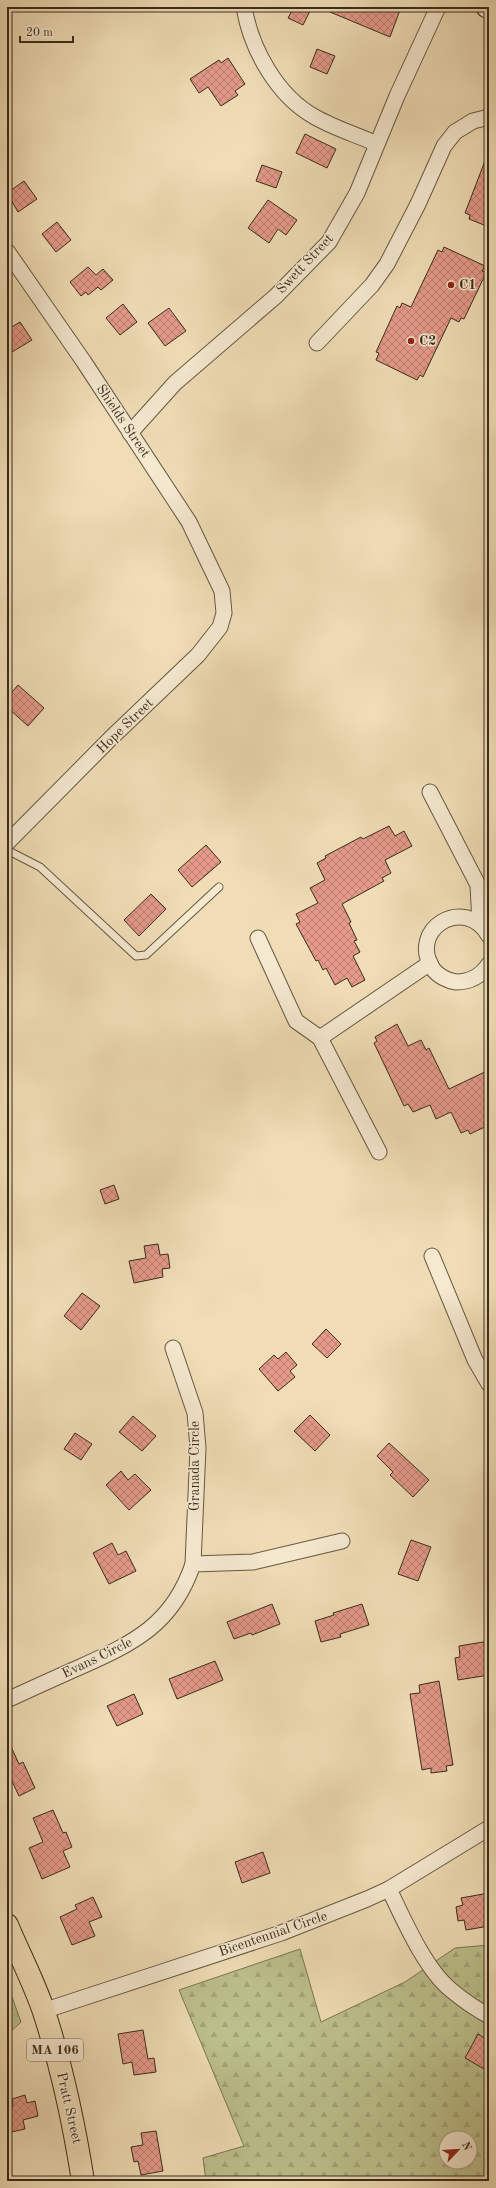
<svg xmlns="http://www.w3.org/2000/svg" width="496" height="2188" font-family="'Old Standard TT',serif">
  <defs>
    <pattern id="forest-firs" width="22" height="20" patternUnits="userSpaceOnUse"><rect width="22" height="20" fill="#bcc08c"/><path d="M5 1l3.5 6h-7zM16 11l3.5 6h-7z" fill="#a2a578"/></pattern>
    <pattern id="park-tufts" width="24" height="20" patternUnits="userSpaceOnUse"><rect width="24" height="20" fill="#bcc08c"/><path d="M3 7l-1-3M5 7V3M7 7l1-3M15 17l-1-3M17 17v-4M19 17l1-3" fill="none" stroke="#a2a578"/></pattern>
    <pattern id="building-cross-hatch" width="8" height="8" patternUnits="userSpaceOnUse"><rect width="8" height="8" fill="#e59a8a"/><path d="M0 0l8 8M0 8l8-8" fill="none" stroke="#bb7e70"/></pattern>
  </defs>
  <rect width="100%" height="100%" fill="#f0ddb6"/>
  <filter id="stains"><feTurbulence type="fractalNoise" baseFrequency=".005" numOctaves="4"/><feColorMatrix values="0 0 0 0 .2 0 0 0 0 .09 0 0 0 0 .02 0 0 0 .5 -.17"/></filter>
  <radialGradient id="worn" r=".72"><stop offset=".6" stop-color="#630" stop-opacity="0"/><stop offset="1" stop-color="#630" stop-opacity=".3"/></radialGradient>
  <path fill="url(#forest-firs)" stroke="#7a7654" fill-rule="evenodd" d="M489,1945V2181H206L203,2158L244,2146L179,1990L300,1949L321,2022L405,1982L455,1948ZM446,2138H470V2162H446Z"/>
  <path fill="url(#park-tufts)" stroke="#7a7654" d="M7,1983L21,2022L7,2035Z"/>
  <g fill="url(#building-cross-hatch)" stroke="#382c1c">
    <path d="M294,7H303L310,11L303,25L288,18Z"/>
    <path d="M318,7H391L400,10L390,37Z"/>
    <path d="M317,49L335,56L327,74L310,67Z"/>
    <path d="M228,58L245,84L235,91L238,95L221,106L208,87L199,93L190,79L219,60L221,63Z"/>
    <path d="M305,134L336,149L327,168L296,153Z"/>
    <path d="M488,153L489,154V227L469,219L470,215L465,213Z"/>
    <path d="M262,165L282,172L276,188L256,181Z"/>
    <path d="M24,181L37,199L18,212L7,193Z"/>
    <path d="M268,200L297,220L286,235L278,229L269,243L248,228Z"/>
    <path d="M57,222L71,240L56,252L42,234Z"/>
    <path d="M444,247L485,266L482,271L486,273L464,319L461,318L459,322L451,318L423,377L420,375L417,380L376,360L379,353L376,352L397,306L400,308L402,303L411,307L438,250L442,252Z"/>
    <path d="M88,267L96,275L103,269L113,280L101,290L98,287L88,295L86,292L81,296L70,282Z"/>
    <path d="M123,304L137,322L120,335L106,318Z"/>
    <path d="M169,308L186,331L165,346L148,323Z"/>
    <path d="M20,322L32,340L7,355V330Z"/>
    <path d="M18,685L44,708L28,726L7,707V698Z"/>
    <path d="M389,826L395,836L404,831L412,846L385,860L391,873L382,878L384,881L342,904L351,922L349,923L357,940L354,941L360,952L353,956L365,980L352,987L347,978L335,985L326,968L323,970L318,960L316,961L296,924L300,922L296,914L318,903L310,888L325,880L317,863L326,858L325,856L361,837L363,839Z"/>
    <path d="M206,845L221,862L192,887L178,870Z"/>
    <path d="M151,894L166,909L139,936L124,920Z"/>
    <path d="M397,1024L408,1046L421,1040L426,1050L429,1048L449,1089L489,1070V1125L470,1134L468,1130L461,1133L451,1112L436,1119L430,1105L413,1112L408,1104L404,1106L374,1043L377,1041L375,1037Z"/>
    <path d="M114,1185L119,1199L105,1204L100,1190Z"/>
    <path d="M158,1244L160,1255L168,1254L170,1268L162,1269L163,1277L134,1283L129,1261L146,1258L144,1246Z"/>
    <path d="M82,1293L100,1306L81,1330L64,1316Z"/>
    <path d="M326,1329L341,1344L327,1358L312,1344Z"/>
    <path d="M286,1352L297,1365L290,1371L295,1377L278,1391L259,1369L274,1355L278,1359Z"/>
    <path d="M310,1415L330,1435L315,1451L294,1431Z"/>
    <path d="M133,1416L156,1436L142,1451L119,1432Z"/>
    <path d="M75,1433L92,1444L81,1460L64,1449Z"/>
    <path d="M389,1443L429,1480L413,1497L390,1475L393,1472L377,1456Z"/>
    <path d="M121,1471L128,1480L135,1474L151,1490L129,1510L106,1485Z"/>
    <path d="M411,1540L431,1547L418,1581L398,1574Z"/>
    <path d="M112,1543L118,1555L126,1551L136,1571L109,1584L93,1553Z"/>
    <path d="M272,1604L280,1624L252,1635L251,1633L234,1639L227,1622Z"/>
    <path d="M362,1604L369,1625L340,1634L341,1637L321,1642L315,1621L334,1615L333,1613Z"/>
    <path d="M489,1641V1675L458,1680L455,1658L460,1657L459,1646Z"/>
    <path d="M215,1661L223,1680L177,1699L169,1679Z"/>
    <path d="M439,1681L453,1765L446,1766L447,1771L431,1773V1768L422,1770L410,1694L420,1693L419,1685Z"/>
    <path d="M134,1694L143,1714L117,1726L107,1706Z"/>
    <path d="M7,1738L19,1764L23,1762L35,1788L19,1796L10,1777L7,1779Z"/>
    <path d="M53,1810L63,1833L66,1832L72,1847L63,1851L70,1867L42,1879L29,1848L43,1842L33,1818Z"/>
    <path d="M263,1852L270,1873L242,1883L235,1862Z"/>
    <path d="M489,1893V1926L466,1930L464,1920L458,1921L456,1907L463,1905L461,1898Z"/>
    <path d="M93,1897L102,1917L89,1922L95,1936L72,1945L60,1917L77,1909L75,1905Z"/>
    <path d="M143,2030L148,2059L154,2058L156,2072L134,2075L132,2062L123,2064L118,2034Z"/>
    <path d="M478,2034L489,2041V2060L484,2069L465,2058Z"/>
    <path d="M25,2095L27,2103L35,2101L38,2116L23,2120L25,2129L7,2133V2107L13,2106L12,2099Z"/>
    <path d="M156,2131L163,2171L141,2175L138,2161L134,2162L131,2147L143,2145L141,2133Z"/>
  </g>
  <g fill="none" stroke-linecap="round" stroke-linejoin="round">
    <defs>
      <path id="service" d="M7,850L40,867L136,956L146,955L219,887"/>
      <g id="minor">
        <path d="M244,7C251,49 277,96 315,117C334,128 357,135 377,144"/>
        <path d="M7,251L84,362L189,522L222,591L224,613L220,627L198,655L111,738L7,843"/>
        <path d="M317,343L372,285L387,264L418,204L444,146L455,132L473,121L489,117"/>
        <path d="M130,433L175,383L276,296L329,242L357,193L397,96L438,7"/>
        <path d="M430,792L478,885L480,924"/>
        <path d="M489,936C465,894 407,929 433,969C438,976 448,981 456,982C471,982 481,976 489,964"/>
        <path d="M258,938L296,1021L320,1038L379,1152"/>
        <path d="M320,1038L430,963"/>
        <path d="M432,1256L475,1360L489,1384"/>
        <path d="M173,1348L195,1413L198,1448L193,1564"/>
        <path d="M7,1700C31,1689 55,1678 80,1667C134,1643 173,1624 193,1564L253,1562L342,1541"/>
        <path d="M389,1889C404,1920 425,1969 451,1990C463,2000 476,2009 489,2016"/>
        <path d="M43,2011L281,1933L367,1899L389,1889L489,1828"/>
      </g>
      <path id="secondary" d="M487,7L489,8"/>
      <path id="primary" d="M7,1925C19,1954 34,1982 44,2012C62,2067 74,2124 83,2181"/>
    </defs>
    <use href="#service" stroke="#665842" stroke-width="9"/>
    <use href="#minor" stroke="#665842" stroke-width="17"/>
    <use href="#secondary" stroke="#382c1c" stroke-width="23"/>
    <use href="#primary" stroke="#382c1c" stroke-width="24"/>
    <use href="#service" stroke="#f5e9d0" stroke-width="7"/>
    <use href="#minor" stroke="#f5e9d0" stroke-width="15"/>
    <use href="#secondary" stroke="#f5e9d0" stroke-width="21"/>
    <use href="#primary" stroke="#f0ddb6" stroke-width="22"/>
  </g>
  <g fill="#8f2418" stroke="#f5e9d0" stroke-width="1.5">
    <circle cx="451" cy="285" r="4"/>
    <circle cx="411" cy="341" r="4"/>
  </g>
  <g text-anchor="middle" dominant-baseline="central" stroke-width="3" stroke-linejoin="round" paint-order="stroke">
    <rect fill="#f5e9d0" stroke="#716552" stroke-width="1" x="27" y="2039" width="56" height="22" rx="3"/>
    <g font-size="13" font-weight="bold" fill="#382c1c">
      <text x="55" y="2050">MA 106</text>
    </g>
    <g font-size="14" fill="#382c1c" stroke="#f5e9d0">
      <text transform="translate(305 264) rotate(-47)">Swett Street</text>
      <text transform="translate(123 421) rotate(56)">Shields Street</text>
      <text transform="translate(125 726) rotate(-44)">Hope Street</text>
      <text transform="translate(195 1466) rotate(-90)">Granada Circle</text>
      <text transform="translate(97 1658) rotate(-26)">Evans Circle</text>
      <text transform="translate(273 1934) rotate(-19)">Bicentennial Circle</text>
      <text transform="translate(69 2108) rotate(77)">Pratt Street</text>
    </g>
    <g font-size="14" font-weight="bold" fill="#382c1c" stroke="#f5e9d0" text-anchor="start">
      <text x="459" y="285">C1</text>
      <text x="419" y="341">C2</text>
    </g>
  </g>
  <rect width="496" height="2188" fill="none" stroke="#f0ddb6" stroke-width="24"/>
  <rect x="8" y="8" width="480" height="2172" fill="none" stroke="#382c1c" stroke-width="2"/>
  <rect x="12" y="12" width="472" height="2164" fill="none" stroke="#382c1c"/>
  <g transform="translate(458 2150) rotate(65)"><circle r="19" fill="#f5e9d0" stroke="#a99d88"/>
  <path d="M0-3L7 15L0 10L-7 15Z" fill="#8f2418"/>
  <text y="-6" font-size="11" font-weight="bold" text-anchor="middle" fill="#382c1c">N</text>
  </g>
  <path d="M20 36v6h53v-6" fill="none" stroke="#382c1c" stroke-width="2"/>
  <text x="26" y="36" font-size="12" fill="#382c1c" stroke="#f5e9d0" stroke-width="3" paint-order="stroke">20 m</text>
  <rect width="100%" height="100%" filter="url(#stains)"/>
  <rect width="100%" height="100%" fill="url(#worn)"/>
</svg>
